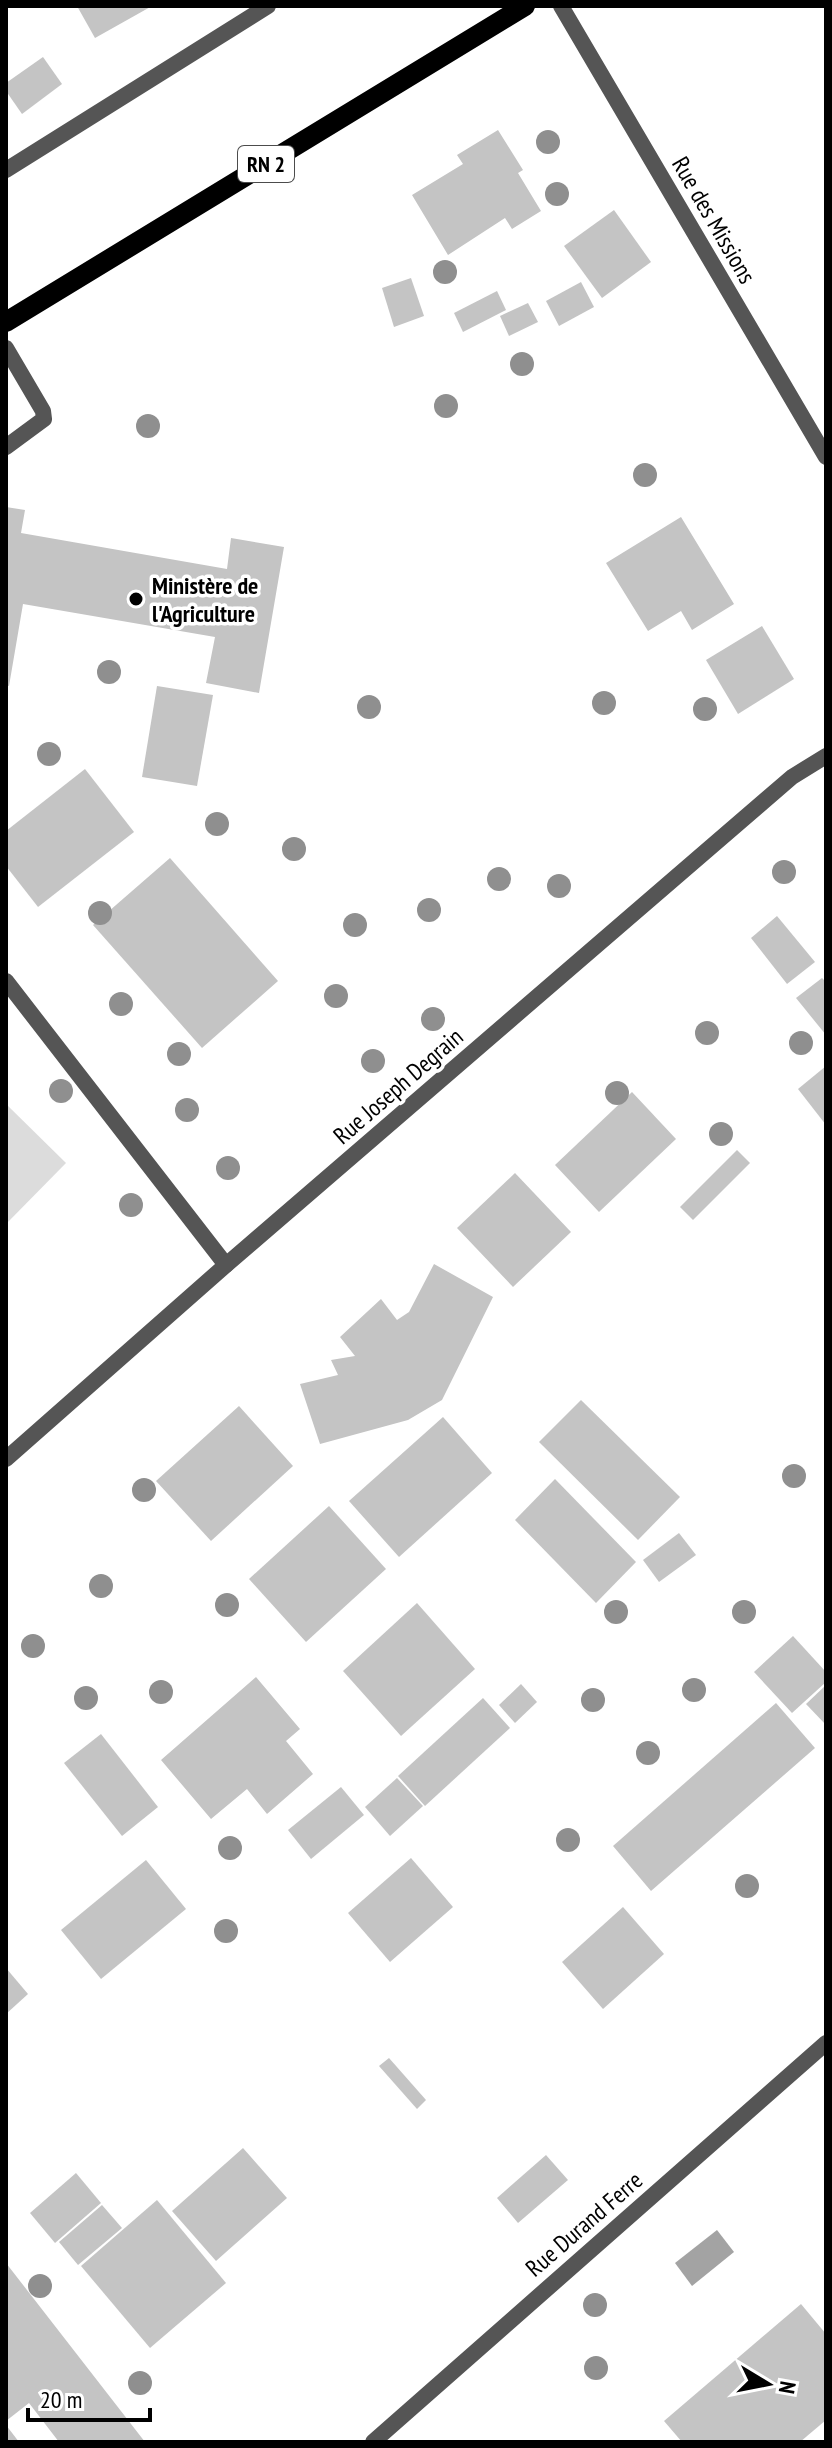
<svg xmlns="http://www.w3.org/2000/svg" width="832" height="2448" font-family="'PT Sans Narrow',sans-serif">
  <rect width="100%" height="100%" fill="#fff"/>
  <path fill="#dcdcdc" d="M6,1104L66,1163L6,1224Z"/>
  <path fill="#a3a3a3" d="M717,2230L734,2252L692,2286L675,2263Z"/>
  <g fill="#c4c4c4">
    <path d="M77,6H152L95,38Z"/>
    <path d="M43,57L62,84L22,114L6,91V83Z"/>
    <path d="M498,130L523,170L518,173L541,211L512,229L505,218L448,255L412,195L463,164L457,155Z"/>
    <path d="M614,210L651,262L602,298L564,246Z"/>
    <path d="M411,278L424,316L394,327L382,288Z"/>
    <path d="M581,282L594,307L559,326L546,301Z"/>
    <path d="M497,291L506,310L463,332L454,313Z"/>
    <path d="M528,303L538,322L509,336L500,316Z"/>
    <path d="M6,507L25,510L21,533L227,569L231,538L284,547L259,693L206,683L215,637L23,604L9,686L6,685Z"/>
    <path d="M681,517L734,604L692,630L681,611L648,631L606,563Z"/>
    <path d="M762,626L794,679L738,714L706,660Z"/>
    <path d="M157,686L213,695L197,786L142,777Z"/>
    <path d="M85,769L134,832L38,907L6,866V831Z"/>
    <path d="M170,858L278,981L202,1048L93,925Z"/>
    <path d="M777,916L815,962L787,984L751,938Z"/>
    <path d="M822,978L826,982V1035L796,998Z"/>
    <path d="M826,1066V1125L798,1089Z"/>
    <path d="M632,1092L676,1139L599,1212L555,1165Z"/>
    <path d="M737,1150L750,1163L693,1220L680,1207Z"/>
    <path d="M515,1173L571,1232L513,1287L457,1228Z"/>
    <path d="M434,1264L493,1297L442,1400L408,1420L320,1444L300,1384L338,1375L331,1360L355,1356L340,1337L381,1299L397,1320L409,1312Z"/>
    <path d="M581,1400L680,1497L638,1540L539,1442Z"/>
    <path d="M239,1406L293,1466L211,1541L156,1481Z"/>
    <path d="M443,1417L492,1473L399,1557L349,1501Z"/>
    <path d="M555,1479L636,1562L596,1603L515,1520Z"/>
    <path d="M329,1506L386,1569L306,1642L249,1579Z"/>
    <path d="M679,1533L696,1555L659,1582L643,1560Z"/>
    <path d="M417,1603L475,1669L401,1736L343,1671Z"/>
    <path d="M793,1636L826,1672V1682L792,1713L754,1672Z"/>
    <path d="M256,1677L300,1729L286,1741L313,1774L267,1814L247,1789L211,1819L161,1760Z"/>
    <path d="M521,1684L537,1702L515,1723L499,1705Z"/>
    <path d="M826,1685V1725L806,1704Z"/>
    <path d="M483,1698L510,1728L425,1806L398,1776Z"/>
    <path d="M776,1703L815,1748L651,1891L613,1846Z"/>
    <path d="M101,1734L158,1807L122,1836L64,1763Z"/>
    <path d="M397,1778L423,1806L390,1836L365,1807Z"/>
    <path d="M341,1787L364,1815L311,1859L288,1830Z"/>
    <path d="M411,1858L453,1907L390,1962L348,1913Z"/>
    <path d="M146,1860L186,1909L101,1979L61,1930Z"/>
    <path d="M623,1907L664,1954L603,2009L562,1962Z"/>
    <path d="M6,1968L28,1994L6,2014Z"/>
    <path d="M389,2058L426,2100L417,2109L379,2066Z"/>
    <path d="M243,2148L287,2198L216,2261L172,2211Z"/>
    <path d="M546,2155L568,2180L518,2223L497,2198Z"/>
    <path d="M76,2173L101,2203L55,2243L30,2213Z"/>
    <path d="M157,2200L226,2283L150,2348L81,2266Z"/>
    <path d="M102,2205L122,2228L78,2265L59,2242Z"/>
    <path d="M6,2263L145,2442H59L29,2403L6,2421Z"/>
    <path d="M801,2304L826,2334V2420L800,2442H682L664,2421Z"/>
    <path d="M6,2425L19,2442H6Z"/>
  </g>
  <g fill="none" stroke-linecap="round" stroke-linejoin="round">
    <path stroke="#555" stroke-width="16" d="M6,348L43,411L44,419L6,447"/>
    <g stroke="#555" stroke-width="16">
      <path d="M561,6L826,457"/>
      <path d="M6,170L268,6"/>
      <path d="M6,981L226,1265"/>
      <path d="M6,1459L226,1265L792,777L826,756"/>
      <path d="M373,2442L826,2043"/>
    </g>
    <path stroke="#000" stroke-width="20" d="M6,322L525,6"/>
  </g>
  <g fill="#8f8f8f">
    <circle cx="548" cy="142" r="12"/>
    <circle cx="557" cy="194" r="12"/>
    <circle cx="445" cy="272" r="12"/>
    <circle cx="522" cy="364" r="12"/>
    <circle cx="446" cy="406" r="12"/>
    <circle cx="148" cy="426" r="12"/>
    <circle cx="645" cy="475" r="12"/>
    <circle cx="109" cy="672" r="12"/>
    <circle cx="604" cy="703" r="12"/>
    <circle cx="369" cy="707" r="12"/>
    <circle cx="705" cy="709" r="12"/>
    <circle cx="49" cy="754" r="12"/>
    <circle cx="217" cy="824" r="12"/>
    <circle cx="294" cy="849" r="12"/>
    <circle cx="784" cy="872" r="12"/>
    <circle cx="499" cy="879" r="12"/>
    <circle cx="559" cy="886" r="12"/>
    <circle cx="429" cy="910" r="12"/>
    <circle cx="100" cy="913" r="12"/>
    <circle cx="355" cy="925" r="12"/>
    <circle cx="336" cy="996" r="12"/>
    <circle cx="121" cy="1004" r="12"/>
    <circle cx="433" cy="1019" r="12"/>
    <circle cx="707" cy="1033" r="12"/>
    <circle cx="801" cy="1043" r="12"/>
    <circle cx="179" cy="1054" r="12"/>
    <circle cx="373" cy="1061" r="12"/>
    <circle cx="61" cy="1091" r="12"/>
    <circle cx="617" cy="1093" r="12"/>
    <circle cx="187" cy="1110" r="12"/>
    <circle cx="721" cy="1134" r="12"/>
    <circle cx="228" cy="1168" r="12"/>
    <circle cx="131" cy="1205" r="12"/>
    <circle cx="794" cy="1476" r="12"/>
    <circle cx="144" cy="1490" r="12"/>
    <circle cx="101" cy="1586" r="12"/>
    <circle cx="227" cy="1605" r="12"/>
    <circle cx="616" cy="1612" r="12"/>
    <circle cx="744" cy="1612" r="12"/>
    <circle cx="33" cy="1646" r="12"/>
    <circle cx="694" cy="1690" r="12"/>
    <circle cx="161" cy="1692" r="12"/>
    <circle cx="86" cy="1698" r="12"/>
    <circle cx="593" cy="1700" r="12"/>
    <circle cx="648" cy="1753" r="12"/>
    <circle cx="568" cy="1840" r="12"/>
    <circle cx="230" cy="1848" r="12"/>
    <circle cx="747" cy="1886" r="12"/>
    <circle cx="226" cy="1931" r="12"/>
    <circle cx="40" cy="2286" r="12"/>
    <circle cx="595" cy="2305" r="12"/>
    <circle cx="596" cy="2368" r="12"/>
    <circle cx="140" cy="2383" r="12"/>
  </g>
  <circle fill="#000" stroke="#fff" stroke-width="3" cx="136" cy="599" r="8"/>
  <g text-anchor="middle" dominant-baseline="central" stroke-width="7" stroke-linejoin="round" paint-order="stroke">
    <rect fill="#fff" stroke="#4c4c4c" stroke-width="2" x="238" y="146" width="56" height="36" rx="6"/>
    <g font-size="22" font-weight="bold" fill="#000">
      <text x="266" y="164">RN 2</text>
    </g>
    <g font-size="24" fill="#000" stroke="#fff">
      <text transform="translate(714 220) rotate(60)">Rue des Missions</text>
      <text transform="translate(398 1086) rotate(-41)">Rue Joseph Degrain</text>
      <text transform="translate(584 2224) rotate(-41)">Rue Durand Ferre</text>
    </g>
    <g font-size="24" font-weight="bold" fill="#000" stroke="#fff" text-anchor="start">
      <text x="152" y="585">Ministère de<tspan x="152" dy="28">l'Agriculture</tspan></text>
    </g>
  </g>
  <rect width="832" height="2448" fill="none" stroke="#000000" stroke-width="16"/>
  <g transform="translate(768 2384) rotate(100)" stroke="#ffffff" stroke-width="6" paint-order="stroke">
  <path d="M0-6L14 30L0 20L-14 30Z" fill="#000000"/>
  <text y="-12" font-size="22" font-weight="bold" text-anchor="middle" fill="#000000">N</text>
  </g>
  <path d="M28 2408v12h122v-12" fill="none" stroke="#000000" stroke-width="4"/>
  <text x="40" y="2408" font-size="24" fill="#000000" stroke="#ffffff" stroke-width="6" paint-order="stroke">20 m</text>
</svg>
